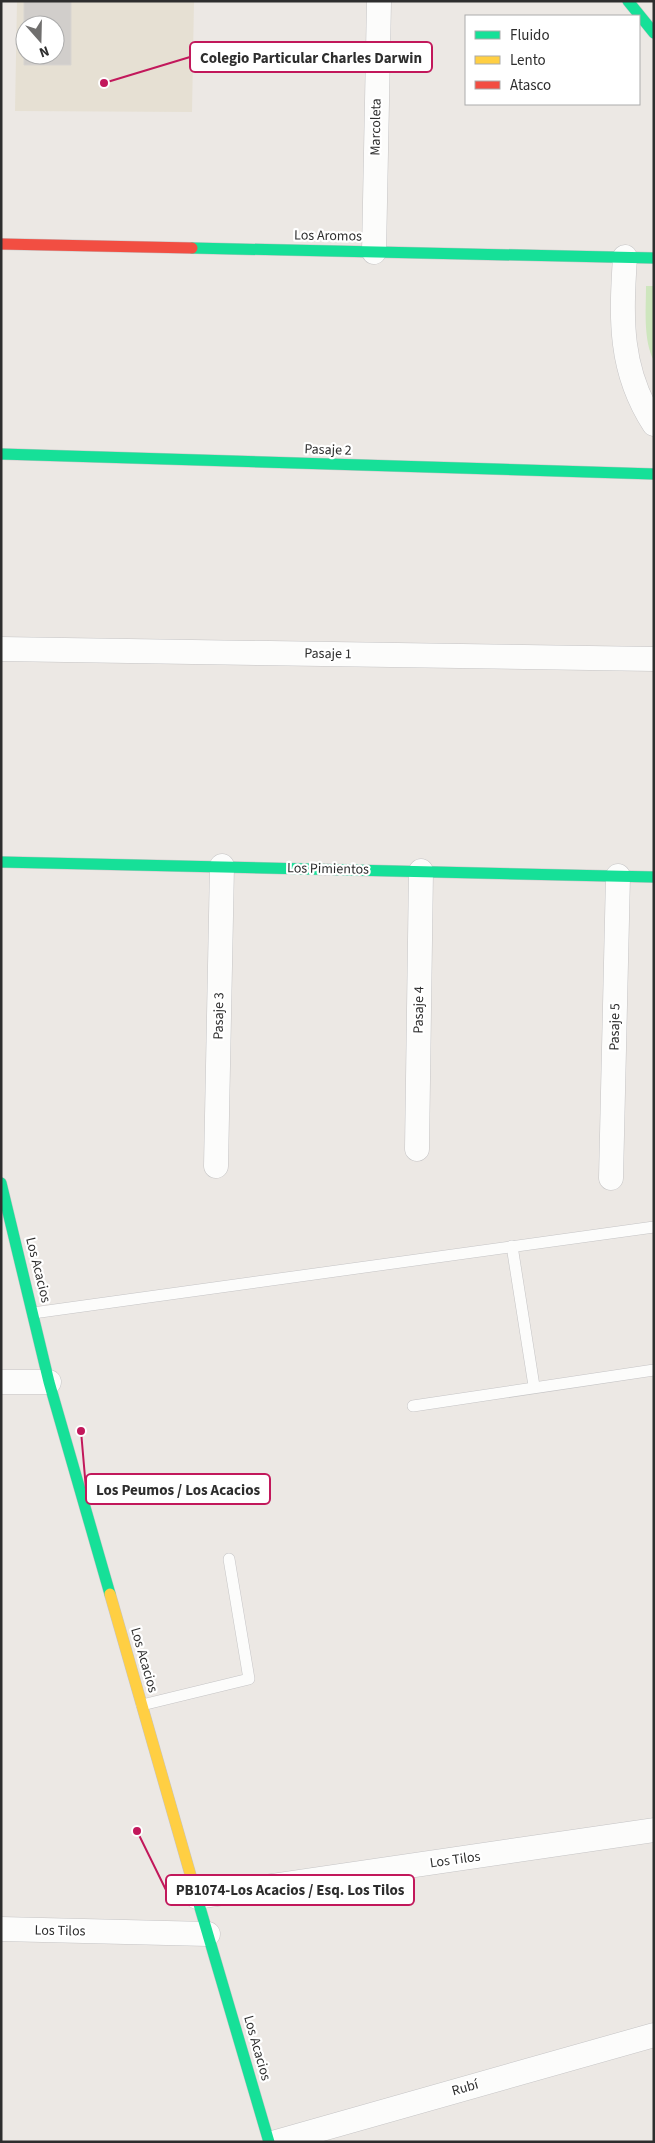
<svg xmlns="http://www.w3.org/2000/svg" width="655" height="2143" font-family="'Source Sans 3',sans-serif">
  <rect width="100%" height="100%" fill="#ece8e4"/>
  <path fill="#e6e0d3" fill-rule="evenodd" d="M17,1H194L192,112L15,111ZM25,25H55V55H25Z"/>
  <path fill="#cee6be" d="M646,286H654V361C643,340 646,309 646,286Z"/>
  <path fill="#d1cecb" stroke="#d7d4d0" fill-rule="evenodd" d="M24,1H71V65H24ZM25,25H55V55H25Z"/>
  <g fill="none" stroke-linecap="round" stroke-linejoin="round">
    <defs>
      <g id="lane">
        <path d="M512,1246L534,1386"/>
        <path d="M33,1313L654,1227"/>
        <path d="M413,1406L654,1370"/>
        <path d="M142,1705L249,1679L229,1559"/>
      </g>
      <g id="street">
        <path d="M374,252L379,1"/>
        <path d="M625,257C621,319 619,370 654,424"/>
        <path d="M1,649L654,659"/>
        <path d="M417,1149L421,871"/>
        <path d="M216,1166L222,866"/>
        <path d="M611,1178L618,876"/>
        <path d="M1,1382H49"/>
        <path d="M197,1897L654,1830"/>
        <path d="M1,1929L208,1934"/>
        <path d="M276,2142L654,2035"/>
      </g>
      <g id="fast">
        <path d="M628,1L654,33"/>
        <path d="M192,248L654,258"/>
        <path d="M1,454L654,474"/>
        <path d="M1,862L654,877"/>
        <path d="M1,1183L49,1382L110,1594"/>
        <path d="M196,1894L269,2142"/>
      </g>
      <path id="slow" d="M110,1594L196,1894"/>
      <path id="jam" d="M1,244L192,248"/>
    </defs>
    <use href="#lane" stroke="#c5c4c5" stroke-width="12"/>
    <use href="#street" stroke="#c5c4c5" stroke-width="25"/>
    <use href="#fast" stroke="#c5c4c5" stroke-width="12"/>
    <use href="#slow" stroke="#c5c4c5" stroke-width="12"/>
    <use href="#jam" stroke="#c5c4c5" stroke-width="12"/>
    <use href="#lane" stroke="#fcfcfb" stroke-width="11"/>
    <use href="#street" stroke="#fcfcfb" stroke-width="24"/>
    <use href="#fast" stroke="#16e098" stroke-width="11"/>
    <use href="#slow" stroke="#ffcf43" stroke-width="11"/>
    <use href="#jam" stroke="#f24e42" stroke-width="11"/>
  </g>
  <g text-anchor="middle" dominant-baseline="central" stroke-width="4.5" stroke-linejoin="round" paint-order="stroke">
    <g font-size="14" fill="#2e2e2e" stroke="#fff">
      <text transform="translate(376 127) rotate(-89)">Marcoleta</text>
      <text transform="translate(328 236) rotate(1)">Los Aromos</text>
      <text transform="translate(328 450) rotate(2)">Pasaje 2</text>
      <text transform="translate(328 654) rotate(1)">Pasaje 1</text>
      <text transform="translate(328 869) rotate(1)">Los Pimientos</text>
      <text transform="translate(419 1010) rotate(-89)">Pasaje 4</text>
      <text transform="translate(219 1016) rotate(-89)">Pasaje 3</text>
      <text transform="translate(615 1027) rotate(-89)">Pasaje 5</text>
      <text transform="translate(38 1270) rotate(76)">Los Acacios</text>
      <text transform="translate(144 1660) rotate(74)">Los Acacios</text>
      <text transform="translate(455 1860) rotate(-8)">Los Tilos</text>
      <text transform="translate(60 1931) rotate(1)">Los Tilos</text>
      <text transform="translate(257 2048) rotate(74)">Los Acacios</text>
      <text transform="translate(465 2088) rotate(-16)">Rubí</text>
    </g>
  </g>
  <path fill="none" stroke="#c2185b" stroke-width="2" d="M104 83L190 57M81 1431L86 1489M137 1831L166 1890"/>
  <g fill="#c2185b" stroke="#fff" stroke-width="2">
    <circle cx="104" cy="83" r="5"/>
    <circle cx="81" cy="1431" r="5"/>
    <circle cx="137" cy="1831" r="5"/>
  </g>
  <g fill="#fff" stroke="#c2185b" stroke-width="2">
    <rect x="190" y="42" width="242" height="30" rx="5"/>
    <rect x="86" y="1474" width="184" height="30" rx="5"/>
    <rect x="166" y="1875" width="248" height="30" rx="5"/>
  </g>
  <g font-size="15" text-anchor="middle" font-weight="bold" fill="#2e2e2e">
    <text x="311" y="63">Colegio Particular Charles Darwin</text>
    <text x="178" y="1495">Los Peumos / Los Acacios</text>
    <text x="290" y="1895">PB1074-Los Acacios / Esq. Los Tilos</text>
  </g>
  <rect width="655" height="2143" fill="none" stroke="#2e2e2e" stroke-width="5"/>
  <rect x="465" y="15" width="175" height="90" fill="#ffffff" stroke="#ababab"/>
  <rect x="475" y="31" width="25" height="8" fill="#16e098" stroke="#ababab"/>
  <text x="510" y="40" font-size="15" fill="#2e2e2e">Fluido</text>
  <rect x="475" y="56" width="25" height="8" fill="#ffcf43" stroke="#ababab"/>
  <text x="510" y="65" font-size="15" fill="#2e2e2e">Lento</text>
  <rect x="475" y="81" width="25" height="8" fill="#f24e42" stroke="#ababab"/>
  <text x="510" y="90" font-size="15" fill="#2e2e2e">Atasco</text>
  <g transform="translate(40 40) rotate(160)"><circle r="24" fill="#ffffff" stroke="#ababab"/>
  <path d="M0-4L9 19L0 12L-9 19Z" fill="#706f6e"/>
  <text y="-8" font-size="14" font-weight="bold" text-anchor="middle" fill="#2e2e2e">N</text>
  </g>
</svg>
